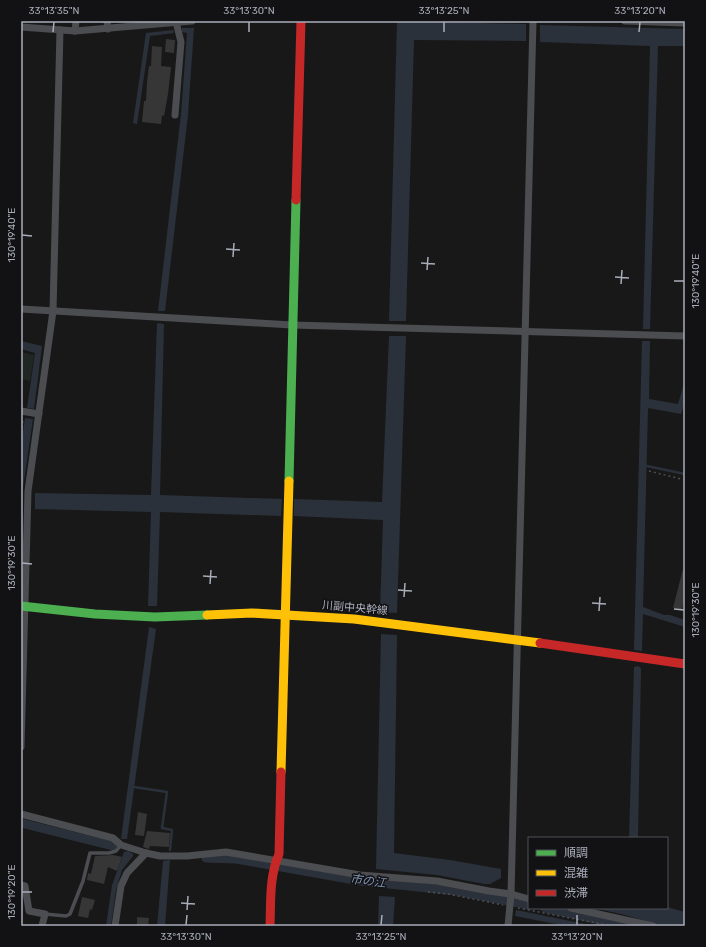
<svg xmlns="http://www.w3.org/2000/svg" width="706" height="947" font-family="Rubik,'Noto Sans JP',sans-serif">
  <rect width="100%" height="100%" fill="#181818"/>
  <path fill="#202722" d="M21,352L34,355L30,381L21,379Z"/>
  <g fill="#2b313a">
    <path d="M397,21L526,24V41L414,40L406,321H389Z"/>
    <path d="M540,25L685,29V46H658L650,329H643L650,46L540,42Z"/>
    <path d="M182,28H194L188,115L165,311H158L181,114L187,33L182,32Z"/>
    <path d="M173,30L174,33L150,36L137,124L133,123L146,33Z"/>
    <path d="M157,323L164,324L160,495L282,499L281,516L160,512L157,606H148L151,512L35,509V493L151,495Z"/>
    <path d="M389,336H406L397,613L380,612L383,520L294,516V499L382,502Z"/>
    <path d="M21,341L42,346L34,409L27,408L35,353L21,349Z"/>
    <path d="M642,341H650L649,399L678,404L685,380V401L681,414L648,408L643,607L664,615H670L685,620V627L643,614L642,651L634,650Z"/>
    <path d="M25,418L33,419L21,501V446Z"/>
    <path d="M149,627L156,629L127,839H121Z"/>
    <path d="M381,634L397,635L394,853L450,860L501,869V878L490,884H484L437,875L376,869Z"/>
    <path d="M638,666L641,668L638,838H629L634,667Z"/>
    <path d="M128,851L133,854V856L122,870L116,890L111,926H106L112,885L124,852Z"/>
    <path d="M170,860L165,926H157L163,861Z"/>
    <path d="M379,896L395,897L393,926H378Z"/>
    <path d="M667,907L685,912V926H662L625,915L594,908H667Z"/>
    <path d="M516,910L595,926H566L515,916Z"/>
  </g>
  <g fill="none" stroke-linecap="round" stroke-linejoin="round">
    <g stroke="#2b313a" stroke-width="2.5">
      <path d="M647,466L685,474"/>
      <path d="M134,787L167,792L162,828L172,830L170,850"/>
    </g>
    <g stroke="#2b313a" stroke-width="9">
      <path d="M21,823L113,846"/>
      <path d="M206,858L236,859L360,881L457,891L529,905"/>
      <path d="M545,908L629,926"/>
    </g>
  </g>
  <g fill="#363637">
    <path d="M166,39L175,40L174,53L165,52Z"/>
    <path d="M152,46L162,47L161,66L171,67L168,94L164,116L162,115L161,124L142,122L144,101H146L147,82L149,66H151Z"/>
    <path d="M683,569H685V597L682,610L673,608Z"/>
    <path d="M138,812L147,814L144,836L135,835Z"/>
    <path d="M147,831L170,833L169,847L150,846L149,849L143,847Z"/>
    <path d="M113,855L122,857L117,871L108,867L104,884L87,880L88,873L91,874L95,856Z"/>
    <path d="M82,897L95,900L92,910L90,909L88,918L78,916Z"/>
    <path d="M137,917L149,918L148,926H137Z"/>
  </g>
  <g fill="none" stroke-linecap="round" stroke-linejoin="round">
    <g stroke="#4e4e53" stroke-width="1.5" stroke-dasharray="2 3" stroke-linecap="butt">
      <path d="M21,433L23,420"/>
      <path d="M649,471L685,480"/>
      <path d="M428,892L448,894L503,905"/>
      <path d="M518,908L612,926"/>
    </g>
    <path stroke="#4c4d51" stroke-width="3.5" d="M45,914L66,916L70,914L83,881L90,853H109L116,851L121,845"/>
    <g stroke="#4c4d51" stroke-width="7">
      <path d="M107,21L108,29"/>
      <path d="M625,21L685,23"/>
      <path d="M21,27L75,31L192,21"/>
      <path d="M75,31L76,21"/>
      <path d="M175,115L181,42L176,22"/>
      <path d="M21,309L292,325L685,336"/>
      <path d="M21,411L39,414"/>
      <path d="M21,747L28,491L53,311L60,30"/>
      <path d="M21,814L113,838L121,845L146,853L160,856H187L226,852L360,875L437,881L489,891L511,894L529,899"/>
      <path d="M21,885L25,886L29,911L45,914L42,926"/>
      <path d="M571,908L653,926"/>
      <path d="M115,926L121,886L127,873L146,853"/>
      <path d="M508,926L511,894L533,21"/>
    </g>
    <g stroke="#4caf50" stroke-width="9">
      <path d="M289,481L296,200"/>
      <path d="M21,606L95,614L155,617L207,615"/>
    </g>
    <g stroke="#ffc107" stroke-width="9">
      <path d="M207,615L252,613L354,619L540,643"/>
      <path d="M281,772L289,481"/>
    </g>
    <g stroke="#c62828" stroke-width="9">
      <path d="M296,200L301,21"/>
      <path d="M540,643L685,664"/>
      <path d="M270,926C271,902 269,877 279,854L281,772"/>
    </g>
  </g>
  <path fill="none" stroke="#a9acb9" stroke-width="1.5" d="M53,32L54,22M249,32V22M444,32V22M639,32L640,22M22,235L32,236M226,249L240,250M233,257L234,243M421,263L435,264M427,270L428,257M615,277L629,278M674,281H684M621,284L622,270M22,563L32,564M203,576L217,577M210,584L211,570M398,590L412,591M404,597L405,583M592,603L606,604M674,609L684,610M599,611L600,597M22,892H32M181,903L195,904M187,910L188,896M186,925L187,915M381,925L382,915M577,925V915"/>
  <g text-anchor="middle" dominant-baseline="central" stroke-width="3" stroke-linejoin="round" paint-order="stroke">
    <g font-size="11" fill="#a9acb9" stroke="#121214">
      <text transform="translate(355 608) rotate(5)">川副中央幹線</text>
    </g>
    <g font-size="12" font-style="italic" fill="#8194b3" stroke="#121214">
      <text transform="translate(368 881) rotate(7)">市の江</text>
    </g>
  </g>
  <rect width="706" height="947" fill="none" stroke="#121214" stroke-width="44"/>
  <rect x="528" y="837" width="140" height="72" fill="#121214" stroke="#4e5056"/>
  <rect x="536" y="850" width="20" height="6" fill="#4caf50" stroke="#4e5056"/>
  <text x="564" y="857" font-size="12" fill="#a9acb9">順調</text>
  <rect x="536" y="870" width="20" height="6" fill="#ffc107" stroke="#4e5056"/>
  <text x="564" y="877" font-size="12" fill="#a9acb9">混雑</text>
  <rect x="536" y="890" width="20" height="6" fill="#c62828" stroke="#4e5056"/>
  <text x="564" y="897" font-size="12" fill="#a9acb9">渋滞</text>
  <rect x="22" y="22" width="662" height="903" fill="none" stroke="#a9acb9" stroke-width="1.5"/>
  <g font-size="10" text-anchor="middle" fill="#a9acb9">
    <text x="54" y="14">33°13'35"N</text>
    <text x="249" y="14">33°13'30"N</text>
    <text x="444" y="14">33°13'25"N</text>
    <text x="640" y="14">33°13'20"N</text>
    <text transform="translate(11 235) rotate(-90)" y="4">130°19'40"E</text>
    <text transform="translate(695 281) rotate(-90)" y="4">130°19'40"E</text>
    <text transform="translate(11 563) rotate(-90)" y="4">130°19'30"E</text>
    <text transform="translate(695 610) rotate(-90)" y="4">130°19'30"E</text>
    <text transform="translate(11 892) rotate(-90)" y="4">130°19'20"E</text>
    <text x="186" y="940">33°13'30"N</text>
    <text x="381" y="940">33°13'25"N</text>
    <text x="577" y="940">33°13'20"N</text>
  </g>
</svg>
